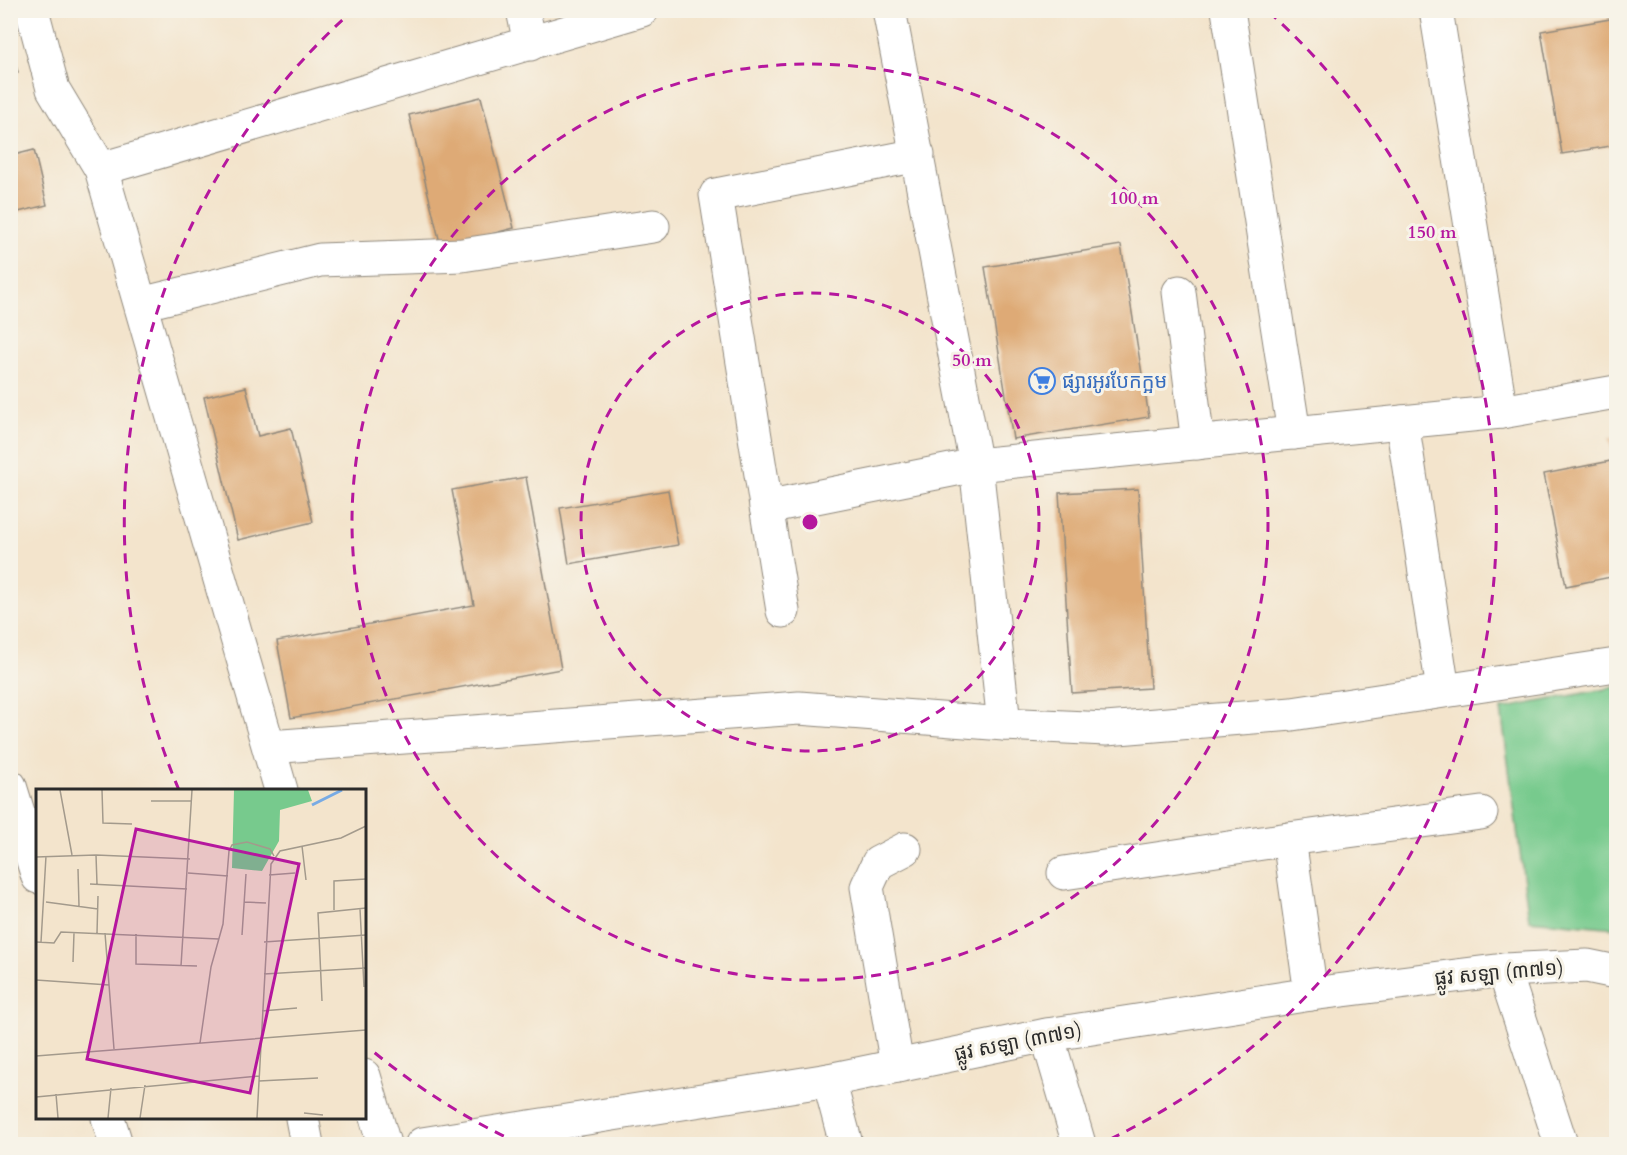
<svg xmlns="http://www.w3.org/2000/svg" width="1627" height="1155" font-family="Cardo,'Noto Sans Khmer',serif">
  <rect width="100%" height="100%" fill="#f7f3e8"/>
  <filter id="ink" filterUnits="userSpaceOnUse"><feTurbulence type="fractalNoise" baseFrequency=".0167" numOctaves="2"/><feDisplacementMap in="SourceGraphic" scale="12" xChannelSelector="R" yChannelSelector="G"/><feConvolveMatrix kernelMatrix="1 2 1 2 8 2 1 2 1" color-interpolation-filters="sRGB"/></filter>
  <filter id="wash" filterUnits="userSpaceOnUse"><feTurbulence type="fractalNoise" baseFrequency=".008" numOctaves="4" result="noise"/><feDisplacementMap in="SourceGraphic" scale="24" xChannelSelector="R" yChannelSelector="G"/><feGaussianBlur stdDeviation="1.35" result="paint"/><feColorMatrix in="noise" values="0 0 0 0 0 0 0 0 0 0 0 0 0 0 0 0 0 1.4 0 .05"/><feComposite in="paint" operator="in"/></filter>
  <g filter="url(#wash)">
    <rect width="100%" height="100%" fill="#f3e4cc"/>
    <path fill="#77ca8d" stroke="#517a5c" stroke-width="1.5" d="M1616,687V928L1529,920L1501,709Z"/>
    <g id="blocks">
      <g fill="#deaa76">
        <path d="M1616,18V145L1562,154L1541,31Z"/>
        <path d="M10,48L18,72L10,74Z"/>
        <path d="M481,97L514,228L441,247L409,115Z"/>
        <path d="M34,150L47,205L10,214V156Z"/>
        <path d="M1121,245L1149,417L1013,439L985,267Z"/>
        <path d="M246,387L258,436L291,428L313,522L238,540L204,397Z"/>
        <path d="M1616,437V468H1615L1609,438Z"/>
        <path d="M1611,461L1616,489V576L1566,586L1544,474Z"/>
        <path d="M526,477L561,669L291,718L277,641L474,605L452,490Z"/>
        <path d="M1138,489L1150,688L1072,693L1059,493Z"/>
        <path d="M668,490L678,545L569,564L560,508Z"/>
      </g>
    </g>
  </g>
  <g filter="url(#ink)">
    <use href="#blocks" fill-opacity="0" stroke="#8f887c" stroke-width="1.5"/>
    <g fill="none" stroke-linecap="round" stroke-linejoin="round">
      <defs>
        <g id="minor">
          <path d="M32,10L53,89L101,169L281,790"/>
          <path d="M523,10L530,44"/>
          <path d="M889,10L976,465L1004,724"/>
          <path d="M1228,10L1294,433"/>
          <path d="M1436,10L1501,412"/>
          <path d="M101,169L642,10"/>
          <path d="M1179,292L1198,443"/>
          <path d="M141,304L320,260L462,255L653,226"/>
          <path d="M1402,422L1443,690"/>
          <path d="M766,507L976,465L1501,412L1616,392"/>
          <path d="M783,611L716,195L918,155"/>
          <path d="M269,747L799,708L1004,724L1106,729L1292,714L1616,665"/>
          <path d="M10,786L38,877"/>
          <path d="M1289,839L1311,994"/>
          <path d="M1064,873L1289,839L1481,813"/>
          <path d="M1504,970L1561,1144"/>
          <path d="M1047,1035L1079,1144"/>
          <path d="M897,1066L867,887L878,863L905,849"/>
          <path d="M364,1076L384,1144"/>
          <path d="M829,1080L846,1144"/>
          <path d="M108,1118L116,1144"/>
          <path d="M302,1118L307,1144"/>
          <path d="M422,1144L829,1080L1047,1035L1311,994L1504,970L1587,966L1616,972"/>
        </g>
      </defs>
      <use href="#minor" stroke="#8f887c" stroke-width="35"/>
      <use href="#minor" stroke="#fff" stroke-width="33"/>
    </g>
  </g>
  <g fill="none" stroke="#b5179e" stroke-width="3" stroke-dasharray="10 8">
    <circle cx="810" cy="522" r="229"/>
    <circle cx="810" cy="522" r="458"/>
    <path d="M520 1144A686 686 0 0 1 369 1048M179 790A686 686 0 0 1 351 12M1269 12A686 686 0 0 1 1100 1144"/>
  </g>
  <defs>
    <symbol id="supermarket-ring" viewBox="-11 -11 22 22"><circle r="9.5" fill="#f7f3e8" stroke="#3f7fe0" stroke-width="1.5"/><path d="M-6-5.5h2.5l.6 2H6L4.5 2H-2.5L-4.4-4H-6ZM-1.5 3.2a1.3 1.3 0 1 0 .1 0ZM3 3.2a1.3 1.3 0 1 0 .1 0Z" fill="#3f7fe0"/></symbol>
  </defs>
  <g fill-rule="evenodd">
    <use href="#supermarket-ring" x="1027" y="366" width="30" height="30"/>
  </g>
  <g text-anchor="middle" dominant-baseline="central" stroke-width="6" stroke-linejoin="round" paint-order="stroke">
    <g font-size="20" fill="#366cbe" stroke="#f7f3e8" text-anchor="start">
      <text x="1062" y="381">ផ្សារអូរបែកក្អម</text>
    </g>
    <g font-size="20" fill="#2b2b2b" stroke="#f7f3e8">
      <text transform="translate(1499 973) rotate(-5)">ផ្លូវ សឡា (៣៧១)</text>
      <text transform="translate(1018 1042) rotate(-11)">ផ្លូវ សឡា (៣៧១)</text>
    </g>
  </g>
  <g transform="translate(36 789)">
    <rect width="330" height="330" fill="#f3e4cc"/>
    <path d="M198,1H272L276,12L244,21L243,52L226,82L196,79Z" fill="#77ca8d"/>
    <path fill="none" stroke="#78abe4" stroke-width="3" d="M276,16L306,1"/>
    <path fill="none" stroke="#a39a8c" stroke-width="1.5" d="M24,1L36,66M66,1L67,34L96,35M115,12H156M266,57L270,91M60,66L61,95M0,68L60,66L154,70M42,80L43,117M152,84L192,87M233,86L259,84M54,95L151,100M10,113L62,120M208,113L230,114M324,120L328,198M298,121V92L330,90M61,144L62,107M69,144L78,260M100,145V175L161,177M206,146L210,85M0,153L18,154L25,143L183,150M5,153L10,67M228,153L330,146M37,173L38,144M145,177L156,1M228,185L330,179M0,191L73,196M286,212L282,124L330,119M226,222L261,219M164,254L175,178L187,135L193,62L196,56L211,53L234,60L238,67M0,267L330,241M223,292L282,289M20,305L22,329M0,308L223,287M268,324L287,326M72,329L75,299M104,329L109,296M221,329L235,75L244,62L305,49L330,37"/>
    <path fill="#b5179e" fill-opacity="0.15" stroke="#b5179e" stroke-width="3" d="M100,40L263,75L214,304L51,270Z"/>
    <rect width="330" height="330" fill="none" stroke="#2b2b2b" stroke-width="3"/>
  </g>
  <circle cx="810" cy="522" r="9" fill="#b5179e" stroke="#f7f3e8" stroke-width="3"/>
  <g font-size="18" text-anchor="middle" font-weight="bold" fill="#b5179e" stroke="#f7f3e8" stroke-width="6" stroke-linejoin="round" paint-order="stroke">
    <text x="1134" y="204">100 m</text>
    <text x="1432" y="238">150 m</text>
    <text x="972" y="366">50 m</text>
  </g>
  <rect width="1627" height="1155" fill="none" stroke="#f7f3e8" stroke-width="36"/>
</svg>
